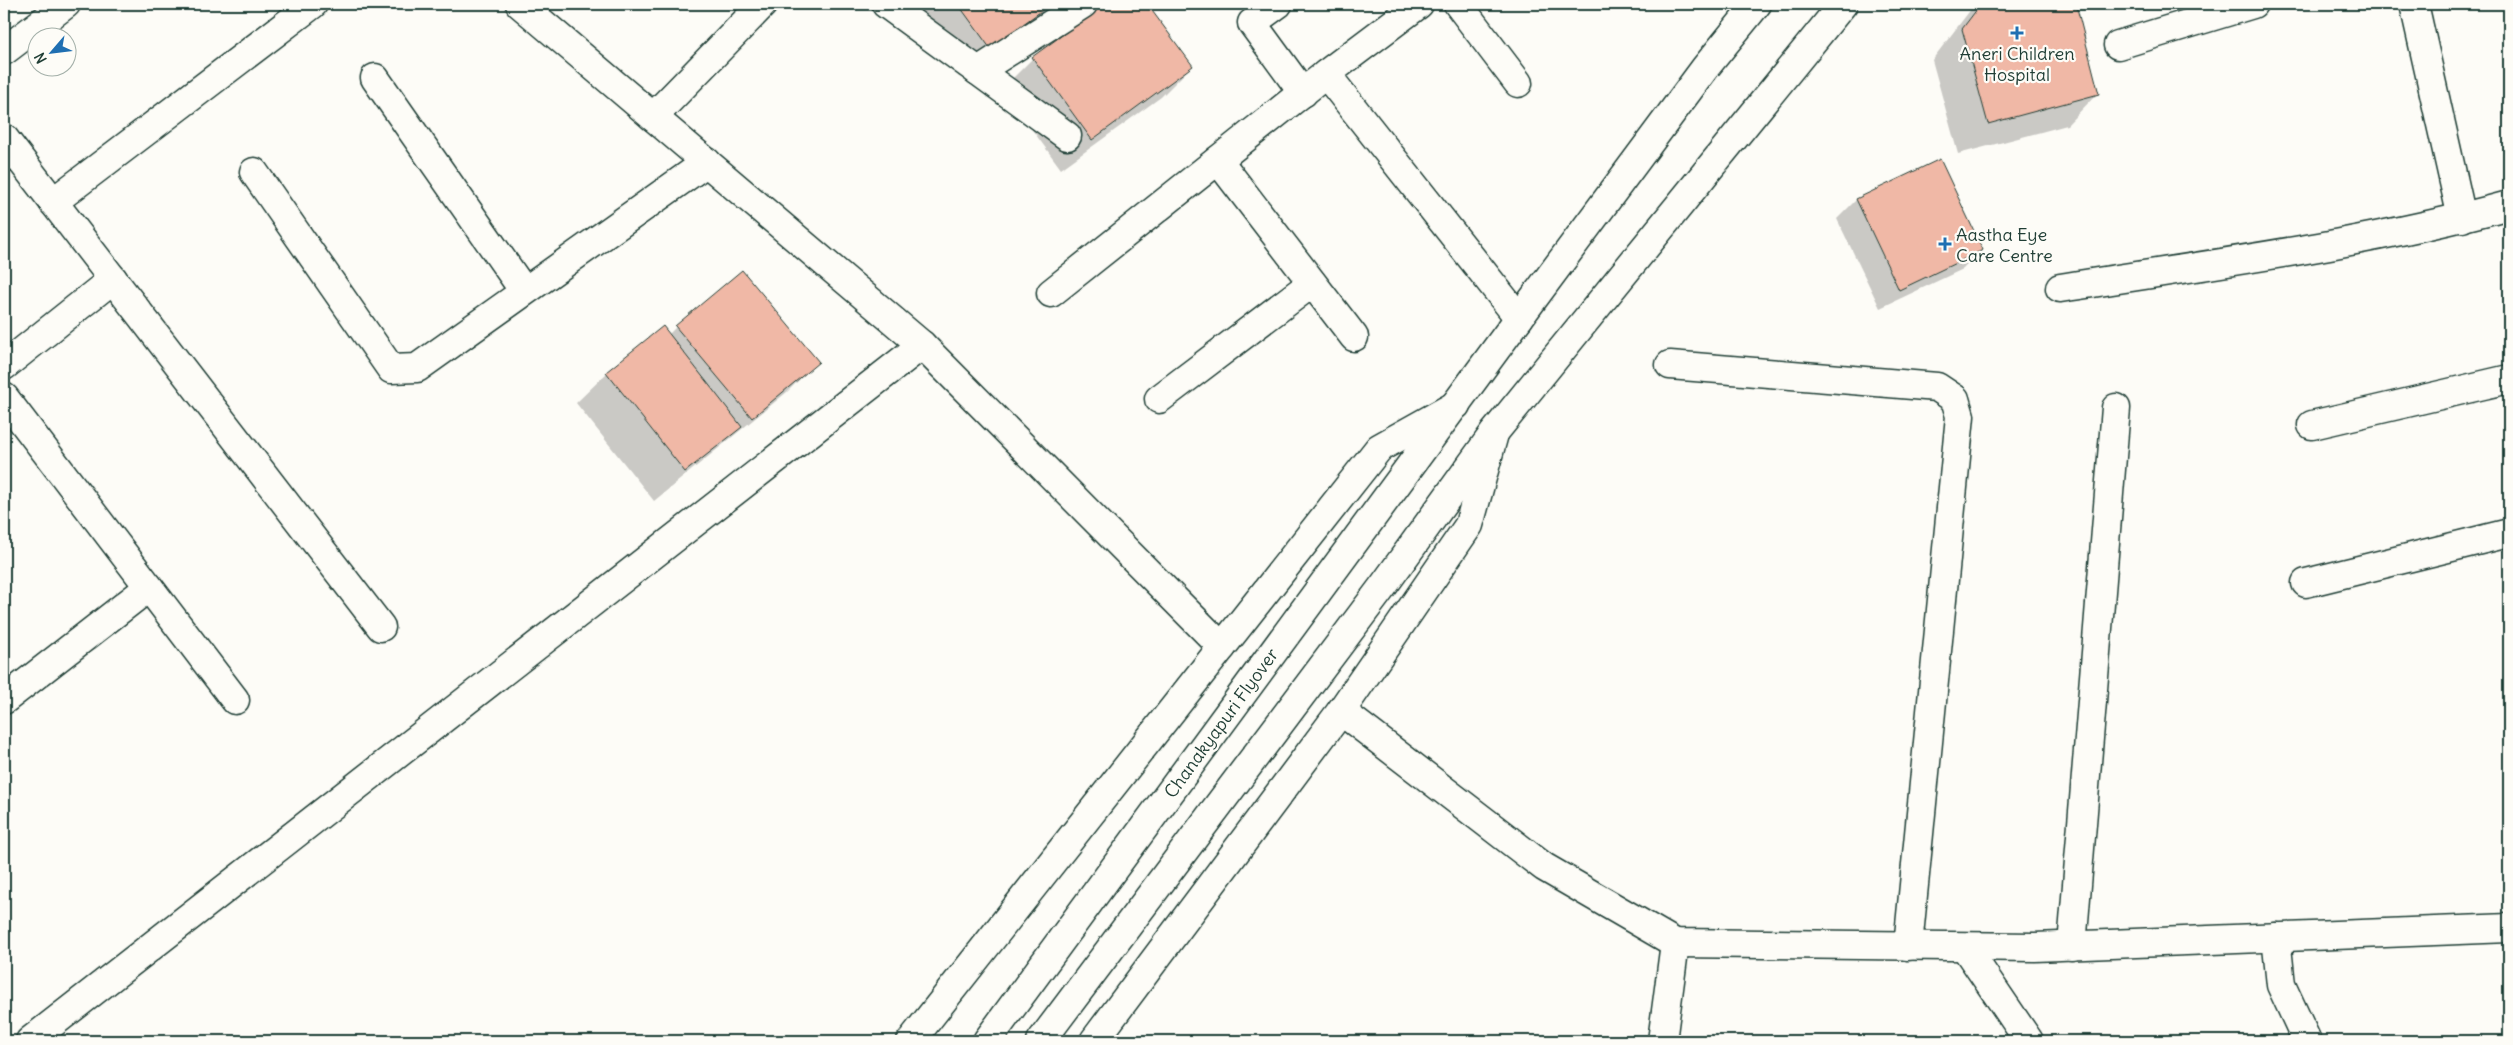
<svg xmlns="http://www.w3.org/2000/svg" width="2513" height="1045" font-family="Delius,sans-serif">
  <rect width="100%" height="100%" fill="#fdfcf7"/>
  <filter id="ink" filterUnits="userSpaceOnUse"><feTurbulence type="fractalNoise" baseFrequency=".02" numOctaves="2"/><feDisplacementMap in="SourceGraphic" scale="10" xChannelSelector="R" yChannelSelector="G"/><feConvolveMatrix kernelMatrix="1 2 1 2 8 2 1 2 1" color-interpolation-filters="sRGB"/></filter>
  <g filter="url(#ink)">
    <g fill="#0003">
      <path d="M905,4H1060L959,77Z"/>
      <path d="M1108,4H1146L1192,66L1161,97L1061,169L1002,89L1033,58Z"/>
      <path d="M1975,4H2074L2097,94L2067,125L1958,154L1932,60Z"/>
      <path d="M1939,161L1982,249L1963,269L1880,308L1837,219L1856,200Z"/>
      <path d="M676,327L817,362L787,392L654,501L576,403L607,373L662,328L668,335Z"/>
    </g>
    <g fill="#f0b8a6" stroke="#1f3d34">
      <path d="M958,4H1051L990,48Z"/>
      <path d="M1105,4H1147L1193,66L1092,140L1032,57Z"/>
      <path d="M1981,4H2076L2099,94L1988,124L1962,29Z"/>
      <path d="M1940,159L1983,250L1899,290L1856,199Z"/>
      <path d="M742,270L819,362L752,418L675,326Z"/>
      <path d="M663,326L742,427L685,472L606,372Z"/>
    </g>
    <g fill="none" stroke-linecap="round" stroke-linejoin="round">
      <defs>
        <g id="minor">
          <path d="M886,4L1067,136"/>
          <path d="M1278,4L1252,23L1303,93"/>
          <path d="M1419,4L1326,74L1519,318"/>
          <path d="M1458,4L1518,83"/>
          <path d="M2414,4L2462,218"/>
          <path d="M2118,45L2253,4"/>
          <path d="M4,51L66,4"/>
          <path d="M978,71L1083,4"/>
          <path d="M375,78L524,291"/>
          <path d="M653,117L763,4"/>
          <path d="M4,138L381,627"/>
          <path d="M1218,160L1354,337"/>
          <path d="M254,172L391,369L417,368L707,162"/>
          <path d="M53,202L313,4"/>
          <path d="M2060,288C2210,264 2363,245 2509,205"/>
          <path d="M1051,293L1326,74"/>
          <path d="M1670,365L1937,387L1955,399L1960,416L1908,946"/>
          <path d="M4,366L113,279"/>
          <path d="M4,397L235,700"/>
          <path d="M1159,399L1312,283"/>
          <path d="M2312,425L2509,379"/>
          <path d="M2306,583L2509,533"/>
          <path d="M4,700L149,587"/>
          <path d="M2276,937L2281,985L2307,1041"/>
          <path d="M2072,946L2116,408"/>
          <path d="M1965,947L2029,1041"/>
          <path d="M30,1041L922,345"/>
          <path d="M1662,1041L1675,943"/>
        </g>
        <g id="tertiary">
          <path d="M520,4L922,345L1222,647"/>
          <path d="M1341,711L1544,867L1675,943L2035,947L2509,928"/>
          <path d="M911,1041L1379,448L1456,405"/>
          <path d="M1094,1041L1341,711L1469,525L1494,434"/>
        </g>
        <g id="secondary">
          <path d="M987,1041L1519,318L1705,68L1757,4"/>
          <path d="M1041,1041L1384,585L1494,433L1843,4"/>
        </g>
      </defs>
      <use href="#minor" stroke="#1f3d34" stroke-width="31"/>
      <use href="#tertiary" stroke="#1f3d34" stroke-width="31"/>
      <use href="#secondary" stroke="#1f3d34" stroke-width="31"/>
      <use href="#minor" stroke="#fdfcf7" stroke-width="28"/>
      <use href="#tertiary" stroke="#fdfcf7" stroke-width="28"/>
      <use href="#secondary" stroke="#fdfcf7" stroke-width="28"/>
    </g>
  </g>
  <g fill="#1f6fb2" stroke="#fdfcf7" stroke-width="2">
    <path d="M2014.5 25.5h5v5h5v5h-5v5h-5v-5h-5v-5h5z"/>
    <path d="M1942.5 236.5h5v5h5v5h-5v5h-5v-5h-5v-5h5z"/>
  </g>
  <g text-anchor="middle" dominant-baseline="central" stroke-width="4.5" stroke-linejoin="round" paint-order="stroke">
    <g font-size="18" fill="#1f3d34" stroke="#fdfcf7">
      <text x="2017" y="53">Aneri Children<tspan x="2017" dy="21">Hospital</tspan></text>
      <text x="1956" y="234" text-anchor="start">Aastha Eye<tspan x="1956" dy="21">Care Centre</tspan></text>
    </g>
    <g font-size="18" fill="#1f3d34" stroke="#fdfcf7">
      <text transform="translate(1221 723) rotate(-54)">Chanakyapuri Flyover</text>
    </g>
  </g>
  <rect width="2513" height="1045" fill="none" stroke="#fdfcf7" stroke-width="20"/>
  <rect x="10" y="10" width="2493" height="1025" fill="none" stroke="#1f3d34" stroke-width="2" filter="url(#ink)"/>
  <g transform="translate(52 52) rotate(242)"><circle r="24" fill="#fdfcf7" stroke="#a4b0a9"/>
  <path d="M0-4L9 19L0 12L-9 19Z" fill="#1f6fb2"/>
  <text y="-8" font-size="14" font-weight="bold" text-anchor="middle" fill="#1f3d34">N</text>
  </g>
</svg>
